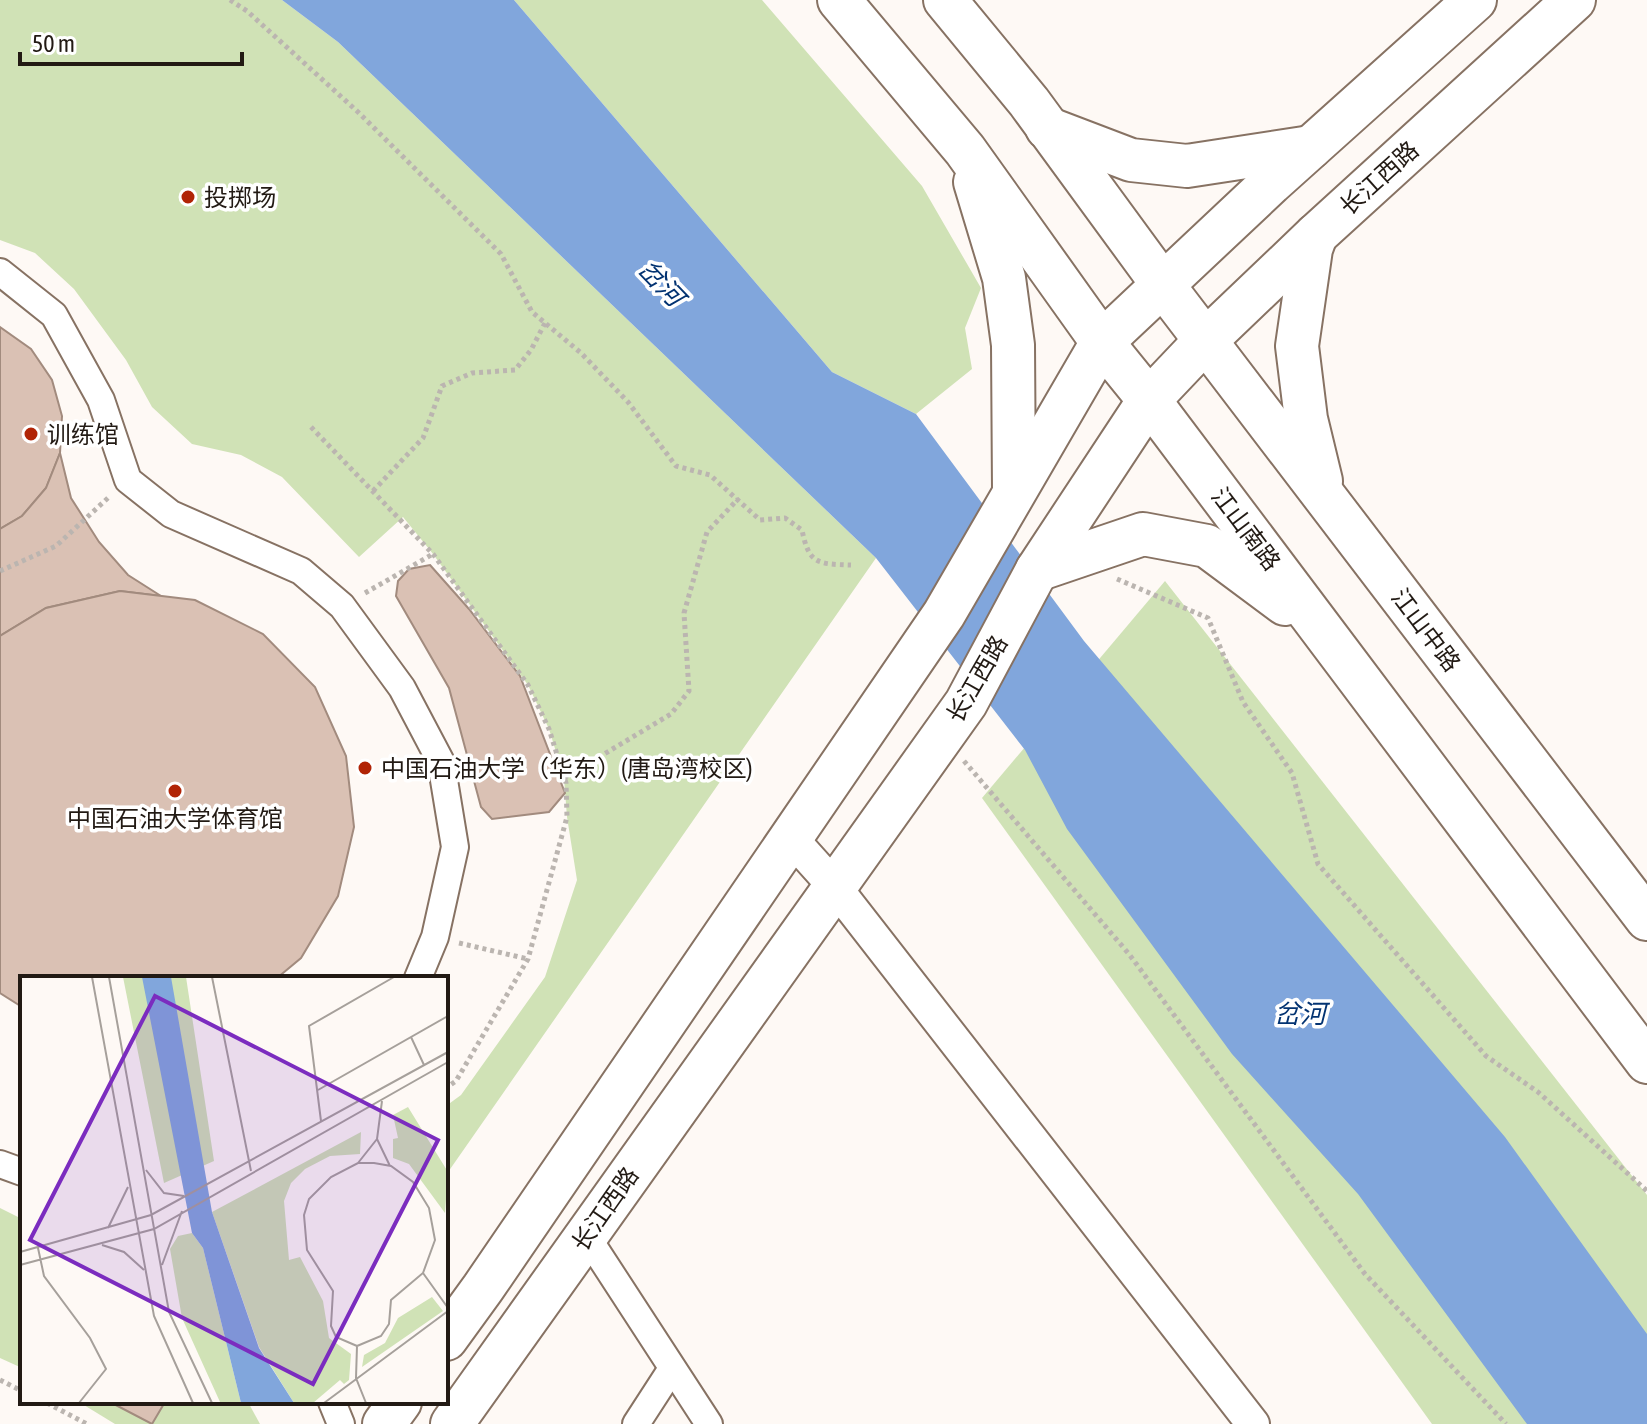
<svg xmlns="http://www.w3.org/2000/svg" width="1647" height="1424" font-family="'Asap Condensed','Noto Sans SC',sans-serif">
  <rect width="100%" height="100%" fill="#fef9f5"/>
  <g fill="#d0e2b6">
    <path d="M0,0H282L338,42L876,558L446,1175V1106L461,1095L545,977L577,880L567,817L564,778L549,729L528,685L433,554L403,517L359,557L282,477L241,455L192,444L152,407L126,360L74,289L35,253L0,240Z"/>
    <path d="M514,0H762L922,186L981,288L965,328L972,369L916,414L832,372Z"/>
    <path d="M1165,581L1647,1195V1424H1432L982,798Z"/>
    <path d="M0,1208L22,1219V1368L0,1358Z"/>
    <path d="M79,1402H248L260,1424H115Z"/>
  </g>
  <path fill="#81a6dc" d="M282,0H514L832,372L916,414L1084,641L1505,1137L1647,1334V1424H1527L1358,1194L1232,1054L1067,829L1025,750L876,558L338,42Z"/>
  <g fill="#dac1b4" stroke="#a28b7e" stroke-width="2">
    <path d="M0,327L31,349L52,380L62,416L60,453L46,488L22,516L0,529Z"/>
    <path d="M60,453L71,498L99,542L128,575L161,596L120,591L46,608L0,636V529L22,516L46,488Z"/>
    <path d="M430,565L469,609L520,676L565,793L549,812L492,819L481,807L449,688L396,596L398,581L409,569Z"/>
    <path d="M120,591L195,600L263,634L315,687L346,756L354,827L338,896L301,958L277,978H22V1007L0,993V636L46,608Z"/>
    <path d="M110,1402H165L152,1424Z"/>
  </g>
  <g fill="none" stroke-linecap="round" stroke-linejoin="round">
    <defs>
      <g id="minor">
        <path d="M0,272L54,315L101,400L128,480L171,514L301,571L342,606L402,688L441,762L455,847L435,937L418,978"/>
        <path d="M0,1164L22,1172"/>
        <path d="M586,1235L709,1424"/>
        <path d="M332,1402L341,1424"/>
        <path d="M636,1424L671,1370"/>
      </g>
      <path id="tertiary" d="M791,838L835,887L1253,1424"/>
      <g id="primary">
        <path d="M839,0L965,150L1102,342L1149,400L1647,1062"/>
        <path d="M945,0L1029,102L1163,285L1647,919"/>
        <path d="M1047,128L1131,160L1187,166L1311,147"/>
        <path d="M975,182L1004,278L1013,345L1014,491"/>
        <path d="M1316,235L1311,249L1297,346L1306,419L1321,481"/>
        <path d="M1037,570L1143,534L1207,546L1285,604"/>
        <path d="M446,1339L483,1288L944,614L1102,342L1271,183L1475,0"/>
        <path d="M384,1424L400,1402"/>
        <path d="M452,1424L966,703L1037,570L1149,400L1205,341L1316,235L1574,0"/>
      </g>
    </defs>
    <use href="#minor" stroke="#877263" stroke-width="30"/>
    <use href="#tertiary" stroke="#877263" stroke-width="36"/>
    <use href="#primary" stroke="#877263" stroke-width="46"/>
    <g stroke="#bbb5b0" stroke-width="5" stroke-dasharray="4 4" stroke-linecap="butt">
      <path d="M230,0L247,11L358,112L501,254L532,312L581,353L628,402L676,466L710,475L760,520L785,518L802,530C809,564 817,564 851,565"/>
      <path d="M311,427L433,554L528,685L549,729L566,783L567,817L528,959L456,1081L446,1088"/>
      <path d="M373,491L423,438L442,386L472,373L515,370L531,350L545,323"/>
      <path d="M0,571L56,546L109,497"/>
      <path d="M1117,579L1208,618L1243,702L1292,773L1318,864L1486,1056L1538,1092L1647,1191"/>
      <path d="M365,593L433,554"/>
      <path d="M964,761L1129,954L1365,1274L1506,1424"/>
      <path d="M564,778L671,714L689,691L684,613L707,532L738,499"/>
      <path d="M459,943L528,959"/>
      <path d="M0,1380L22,1391"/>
      <path d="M47,1403L87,1424"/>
    </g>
    <use href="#minor" stroke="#fff" stroke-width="26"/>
    <use href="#tertiary" stroke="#fff" stroke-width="32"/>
    <use href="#primary" stroke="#fff" stroke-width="42"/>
  </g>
  <g fill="#b12406" stroke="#fff" stroke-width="3">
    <circle cx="188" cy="197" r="8"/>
    <circle cx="31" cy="434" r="8"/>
    <circle cx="365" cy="768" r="8"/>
    <circle cx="175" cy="791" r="8"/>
  </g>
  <g text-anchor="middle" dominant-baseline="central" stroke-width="7" stroke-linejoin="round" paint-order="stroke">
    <g font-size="24" fill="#221a14" stroke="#fff">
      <text transform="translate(1379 178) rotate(-42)">长江西路</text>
      <text transform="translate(1246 529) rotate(53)">江山南路</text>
      <text transform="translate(1426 630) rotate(53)">江山中路</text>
      <text transform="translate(977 679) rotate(-60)">长江西路</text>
      <text transform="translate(605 1209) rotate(-55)">长江西路</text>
    </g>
    <g font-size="24" fill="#221a14" stroke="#fff" text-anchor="start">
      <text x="204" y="197">投掷场</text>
      <text x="47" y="434">训练馆</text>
      <text x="381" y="768">中国石油大学（华东）(唐岛湾校区)</text>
      <text x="175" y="818" text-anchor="middle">中国石油大学体育馆</text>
    </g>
    <g font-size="26" font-style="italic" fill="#033372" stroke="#fff">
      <text transform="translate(661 283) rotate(46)">岔河</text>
      <text x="1300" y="1014">岔河</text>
    </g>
  </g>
  <g transform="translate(20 976)">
    <rect width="428" height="428" fill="#fef9f5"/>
    <path d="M103,1H166L194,185L144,207ZM388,131L428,196L425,237L389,188L373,182V163L378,162L373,139ZM341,156L340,178L310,180L285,193L271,207L264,225L269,284L280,281L303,325L309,362L331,378L329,404L324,408L320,404L293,427H274L239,371L192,236ZM172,257L183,272L221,427L200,426L162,342L150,273L158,260ZM412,321L423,335L342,391L344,379L365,367L378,342Z" fill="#d0e2b6"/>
    <path d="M122,1H151L192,236L239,372L274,427H221L183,272L172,257Z" fill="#81a6dc"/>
    <path fill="none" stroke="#a6a09b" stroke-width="2" d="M72,1L134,340L173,427M89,1L149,336L192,427M192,1L231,195M391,61L404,89M298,114L428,40M362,125L357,163L370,190M301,145L289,50L374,1M338,187L357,163M126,194L144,217L164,220M88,252L108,211M82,269L104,276L124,294M18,272L24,300L70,362L86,393L59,427M0,276L131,239L428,76M0,289L134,253L428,86M142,289L162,235M403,297L428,332M337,370L361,360L369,348L371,324L403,297L415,264L409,232L393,206L371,190L354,187H338L311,201L289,223L284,239L287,274L313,315L311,350L316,361L337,370L336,402L346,427M304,427L428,335"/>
    <path fill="#7b2cbf" fill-opacity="0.15" stroke="#7b2cbf" stroke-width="4" d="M135,20L418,164L293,408L10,264Z"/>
    <rect width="428" height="428" fill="none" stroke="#221a14" stroke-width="4"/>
  </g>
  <path d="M20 52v12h222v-12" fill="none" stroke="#221a14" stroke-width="4"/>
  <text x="32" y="52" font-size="24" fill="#221a14" stroke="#ffffff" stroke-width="6" paint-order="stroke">50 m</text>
</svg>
